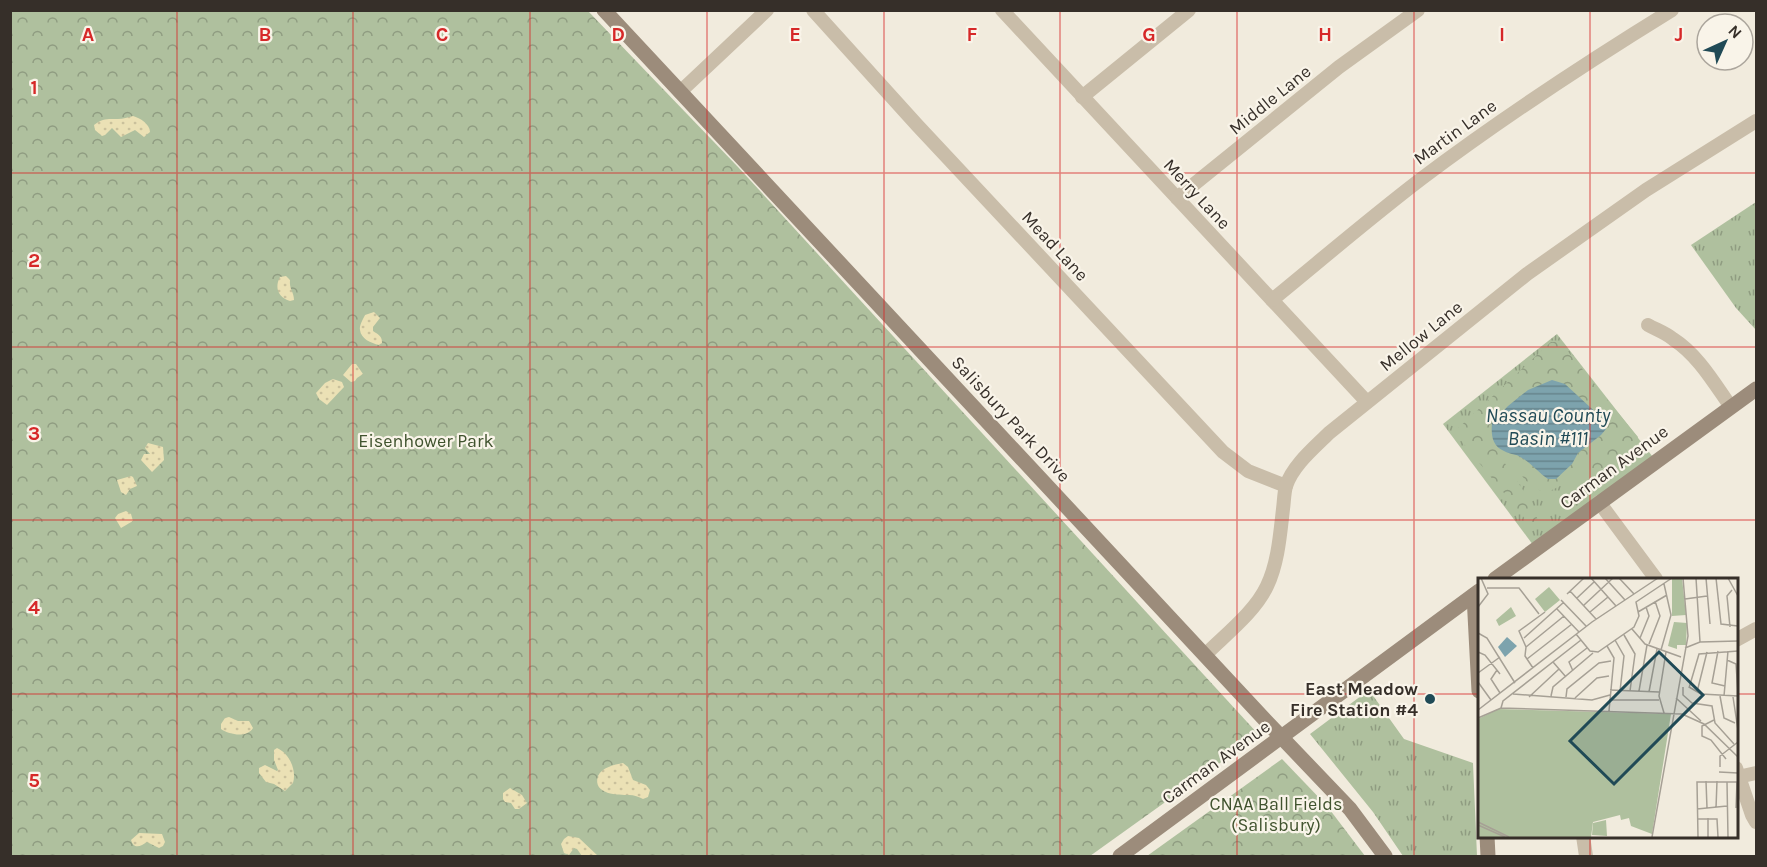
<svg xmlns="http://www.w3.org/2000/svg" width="1767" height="867" font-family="Karla,sans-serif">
  <defs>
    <pattern id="grass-tufts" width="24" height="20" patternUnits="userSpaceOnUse" patternTransform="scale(1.5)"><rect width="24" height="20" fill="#afc09e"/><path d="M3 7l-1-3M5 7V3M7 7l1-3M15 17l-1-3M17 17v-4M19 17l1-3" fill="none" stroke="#8f9c81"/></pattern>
    <pattern id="forest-crowns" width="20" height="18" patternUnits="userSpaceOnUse" patternTransform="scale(1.5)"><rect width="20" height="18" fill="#afc09e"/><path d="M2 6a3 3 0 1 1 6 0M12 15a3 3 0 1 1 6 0" fill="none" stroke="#8f9c81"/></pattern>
    <pattern id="sand-dots" width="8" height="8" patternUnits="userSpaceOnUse" patternTransform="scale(1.5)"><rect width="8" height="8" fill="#ebe1b5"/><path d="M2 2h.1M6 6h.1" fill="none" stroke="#cac19c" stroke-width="1.8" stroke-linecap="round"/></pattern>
    <pattern id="water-rules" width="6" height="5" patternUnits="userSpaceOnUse" patternTransform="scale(1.5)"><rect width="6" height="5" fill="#7da3ad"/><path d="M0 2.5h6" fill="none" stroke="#67858d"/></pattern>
  </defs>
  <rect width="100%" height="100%" fill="#f1ebdd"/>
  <g fill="url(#grass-tufts)">
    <path d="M1756,202V330L1736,308L1691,245Z"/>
    <path d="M1557,334L1656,461L1536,549L1443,424Z"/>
    <path d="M1369,690L1404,739L1473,763L1477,856H1403L1373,812L1310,734Z"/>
  </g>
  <g fill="url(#forest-crowns)">
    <path d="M10,11H588L738,167L1259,735L1090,856H11Z"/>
    <path d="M1551,342H1558L1565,348L1638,437L1633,449L1627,455L1606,467L1586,473L1548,492L1539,490L1526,481L1513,464V453L1535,467L1543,475L1572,464L1578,453L1601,435C1588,412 1579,388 1552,380L1528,390L1508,406L1492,423L1491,435L1494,447L1527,496L1538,520L1531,526L1454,432Z"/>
    <path d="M1282,759L1327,806L1365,856H1147Z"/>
  </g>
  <g fill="url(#sand-dots)">
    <path d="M133,116C140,118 150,124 150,132L144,137L135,130L121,137L112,128L105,135L102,136L95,130L94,125C103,118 107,119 118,119C123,119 128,117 133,116Z"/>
    <path d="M286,276L290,280C289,289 294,292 294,300L290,301C279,298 274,288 280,277Z"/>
    <path d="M374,312L380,318L373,327V331C379,335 382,336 382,343L379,345C371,343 361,339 360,330C359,326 363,319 365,315Z"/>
    <path d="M352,364H356L363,374L357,378L355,381L351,382L343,375Z"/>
    <path d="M333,379L342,382L344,387L327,405L319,399L316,393L325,383Z"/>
    <path d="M148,443L163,447L164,460L152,472L141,460L144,454H150L145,448Z"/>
    <path d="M131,476L133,477L137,486L130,489L126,495L121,492L117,480Z"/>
    <path d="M126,511L131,514L133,521L121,528L115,518L118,514Z"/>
    <path d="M229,717L238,721H249L253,728C247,738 230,735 221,729V724L225,718Z"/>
    <path d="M277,748C289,753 297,770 293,783L285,791L274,784L266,782L259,773V768L265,765L277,771L278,770L274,760V750Z"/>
    <path d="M623,763L628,767L633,780L646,785L650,790L648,797L643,799C639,797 634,795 629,795C619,795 592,795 598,776C602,767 614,765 623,763Z"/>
    <path d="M510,788L522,795L527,803L519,809H515L511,803L505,802L503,799V793Z"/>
    <path d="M139,833L162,834L165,842L163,846L159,848L147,842C141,846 134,850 131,840Z"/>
    <path d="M568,836L579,838L598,856H582L577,849L574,848L569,855L564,853L561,844L564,839Z"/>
  </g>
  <path fill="url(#water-rules)" d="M1552,380L1565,384L1603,419L1606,429L1601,435L1578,453L1572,464L1556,479H1548C1539,473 1532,464 1522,458C1515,453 1511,455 1504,451C1492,446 1491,435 1492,423L1508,406L1528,390Z"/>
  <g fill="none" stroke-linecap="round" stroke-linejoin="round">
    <g stroke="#c9bda9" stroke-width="14">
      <path d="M813,10L917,125L1223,452L1248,471L1286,486"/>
      <path d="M1002,10L1367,402"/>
      <path d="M680,92L767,10"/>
      <path d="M1082,97L1189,10"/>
      <path d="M1177,198L1339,67L1418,10"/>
      <path d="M1272,300C1321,260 1370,218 1421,179C1502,118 1586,63 1672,10"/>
      <path d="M1648,325C1657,330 1666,333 1673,339C1698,355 1714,383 1731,407"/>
      <path d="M1599,502L1656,579"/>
      <path d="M1736,640L1756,629"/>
      <path d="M1205,655C1225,635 1255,612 1267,586C1278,563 1280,535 1283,509C1284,502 1284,493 1286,486C1293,465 1314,448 1329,433L1527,274L1646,190L1756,121"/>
      <path d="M1736,768L1752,815L1756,822"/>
      <path d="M1738,777L1756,773"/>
      <path d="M1583,836L1586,856"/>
    </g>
    <g stroke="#9c8c7b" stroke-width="15">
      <path d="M604,10L1266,721L1350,809L1385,856"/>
      <path d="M1495,579L1756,389"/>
      <path d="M1474,595L1479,691"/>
      <path d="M1487,836L1488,856"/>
      <path d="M1120,856L1479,591"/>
    </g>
  </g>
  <path fill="none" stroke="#d62828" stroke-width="1.5" stroke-opacity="0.55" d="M177,10V856M353,10V856M530,10V856M707,10V856M884,10V856M1060,10V856M1237,10V856M1414,10V856M1590,10V579M10,173H1756M10,347H1756M10,520H1756M10,694H1479M1736,694H1756M1590,836V856"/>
  <circle fill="#204a56" stroke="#f9f4e9" stroke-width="2" cx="1430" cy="699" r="6"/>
  <g text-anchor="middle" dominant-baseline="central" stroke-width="4.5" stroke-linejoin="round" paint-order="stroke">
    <g font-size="18" fill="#362f29" stroke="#f9f4e9">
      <text transform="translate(1270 100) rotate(-39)">Middle Lane</text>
      <text transform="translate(1455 132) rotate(-36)">Martin Lane</text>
      <text transform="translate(1197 194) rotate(47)">Merry Lane</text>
      <text transform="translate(1055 246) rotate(47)">Mead Lane</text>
      <text transform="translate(1421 336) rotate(-39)">Mellow Lane</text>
      <text transform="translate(1011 419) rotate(47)">Salisbury Park Drive</text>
      <text transform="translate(1614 467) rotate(-36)">Carman Avenue</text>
      <text transform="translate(1216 762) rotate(-36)">Carman Avenue</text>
    </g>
    <g font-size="18" fill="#40532e" stroke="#f9f4e9">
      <text x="426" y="441">Eisenhower Park</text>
      <text x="1276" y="804">CNAA Ball Fields<tspan x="1276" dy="21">(Salisbury)</tspan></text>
    </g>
    <g font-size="18" font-weight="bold" fill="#362f29" stroke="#f9f4e9" text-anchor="end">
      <text x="1418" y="689">East Meadow<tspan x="1418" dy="21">Fire Station #4</tspan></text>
    </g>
    <g font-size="20" font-style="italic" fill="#204a56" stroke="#f9f4e9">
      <text x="1548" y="415">Nassau County<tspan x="1548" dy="23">Basin #111</tspan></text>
    </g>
  </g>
  <g transform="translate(1478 578)">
    <rect width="260" height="260" fill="#f1ebdd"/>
    <path d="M194,0H204L208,37L194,38ZM196,44L209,45L208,67H199V71L190,68ZM20,131L193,136L174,256L153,248L151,240L143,242L142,237L115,244L113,259H0V141Z" fill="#afc09e"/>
    <path d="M71,9L82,22L67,34L57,21ZM33,29L38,38L21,48L18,42ZM128,242L129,258L114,257L115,245Z" fill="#afc09e"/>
    <path d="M29,59L39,68L27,79L20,69Z" fill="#7da3ad"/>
    <path fill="none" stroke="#a6a095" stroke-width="1.5" d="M113,0L138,28M127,0L147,22M141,0L156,16M218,0L222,64M228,0L232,46M238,0L243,46L260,48M250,0L260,18M9,10H41L61,36M92,13L118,41M89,16L106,0M99,20L116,4M207,21L229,18M83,22L108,48M106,27L135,0M0,29L10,16L3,0M79,31L101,54M112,34L130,19M160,34L189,17M252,49L249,18L254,12M154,51L167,66L203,79M0,55L9,60L37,105M98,56L112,73L120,74L156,49L161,38L158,24L194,0M146,57L157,76L152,113M46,60L86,24M162,60L171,38L168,29M137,62L146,78L142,113M171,66L182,38L177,23M129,68L136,80L131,133M48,69L86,38M207,70L222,64L260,63M183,72L193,37L186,6M240,73L234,105L247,108M0,74L7,77L22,96M49,81L94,46M249,82L258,86L260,115M75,84L88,99M55,90L47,78L48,69L41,53L67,34M19,92L13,101L22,115M95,93L91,84L109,70M0,95L22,79M0,104L13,122M205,109V117L214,125L234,128L237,145L256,166M211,109L223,116L260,118M211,110L221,76L260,73M132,112L181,114M161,113L169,67M171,114L179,71M219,114L229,74M35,116L114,122L132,117M73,118L75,109L115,75M242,118L246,140L257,145M246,118L250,73M51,119L81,91M88,119L89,111L121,85L133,83M255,119L260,152M97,120L119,100L131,98M198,120L223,143M131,122H181M23,130L25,123L103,62M0,132L114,44L180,0M186,135L181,118L188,74M0,140L23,130L204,136L226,146L260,179M236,142L224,148V158L233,162L248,181M242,189V178L260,164M241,194L260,195M228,203L229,230M249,204L250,259M238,230L239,203M258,230L259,204M219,231L249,228M230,240V259M219,241H239L240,259M0,244L31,259M0,247L27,259M174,259L210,58L205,0M220,259L219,204H260"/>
    <path fill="#204a56" fill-opacity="0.15" stroke="#204a56" stroke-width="3" d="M181,74L225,117L136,206L92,163Z"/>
    <rect width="260" height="260" fill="none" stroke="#362f29" stroke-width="3"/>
  </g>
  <g font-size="20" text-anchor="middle" font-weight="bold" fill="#d62828" stroke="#f9f4e9" stroke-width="4.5" stroke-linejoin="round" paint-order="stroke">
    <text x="88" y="41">A</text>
    <text x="265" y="41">B</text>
    <text x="442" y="41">C</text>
    <text x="618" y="41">D</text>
    <text x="795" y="41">E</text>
    <text x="972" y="41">F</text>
    <text x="1149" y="41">G</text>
    <text x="1325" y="41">H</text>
    <text x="1502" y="41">I</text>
    <text x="1679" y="41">J</text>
    <text x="34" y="94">1</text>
    <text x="34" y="267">2</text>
    <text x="34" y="440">3</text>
    <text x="34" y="614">4</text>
    <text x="34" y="787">5</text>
  </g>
  <rect width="1767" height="867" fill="none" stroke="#362f29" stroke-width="24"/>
  <g transform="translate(1725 42) rotate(45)"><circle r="28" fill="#f9f4e9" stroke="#aba59c" stroke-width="1.5"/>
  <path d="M0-4.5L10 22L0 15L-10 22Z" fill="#204a56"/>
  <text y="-9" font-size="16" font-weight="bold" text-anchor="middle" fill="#362f29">N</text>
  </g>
</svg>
